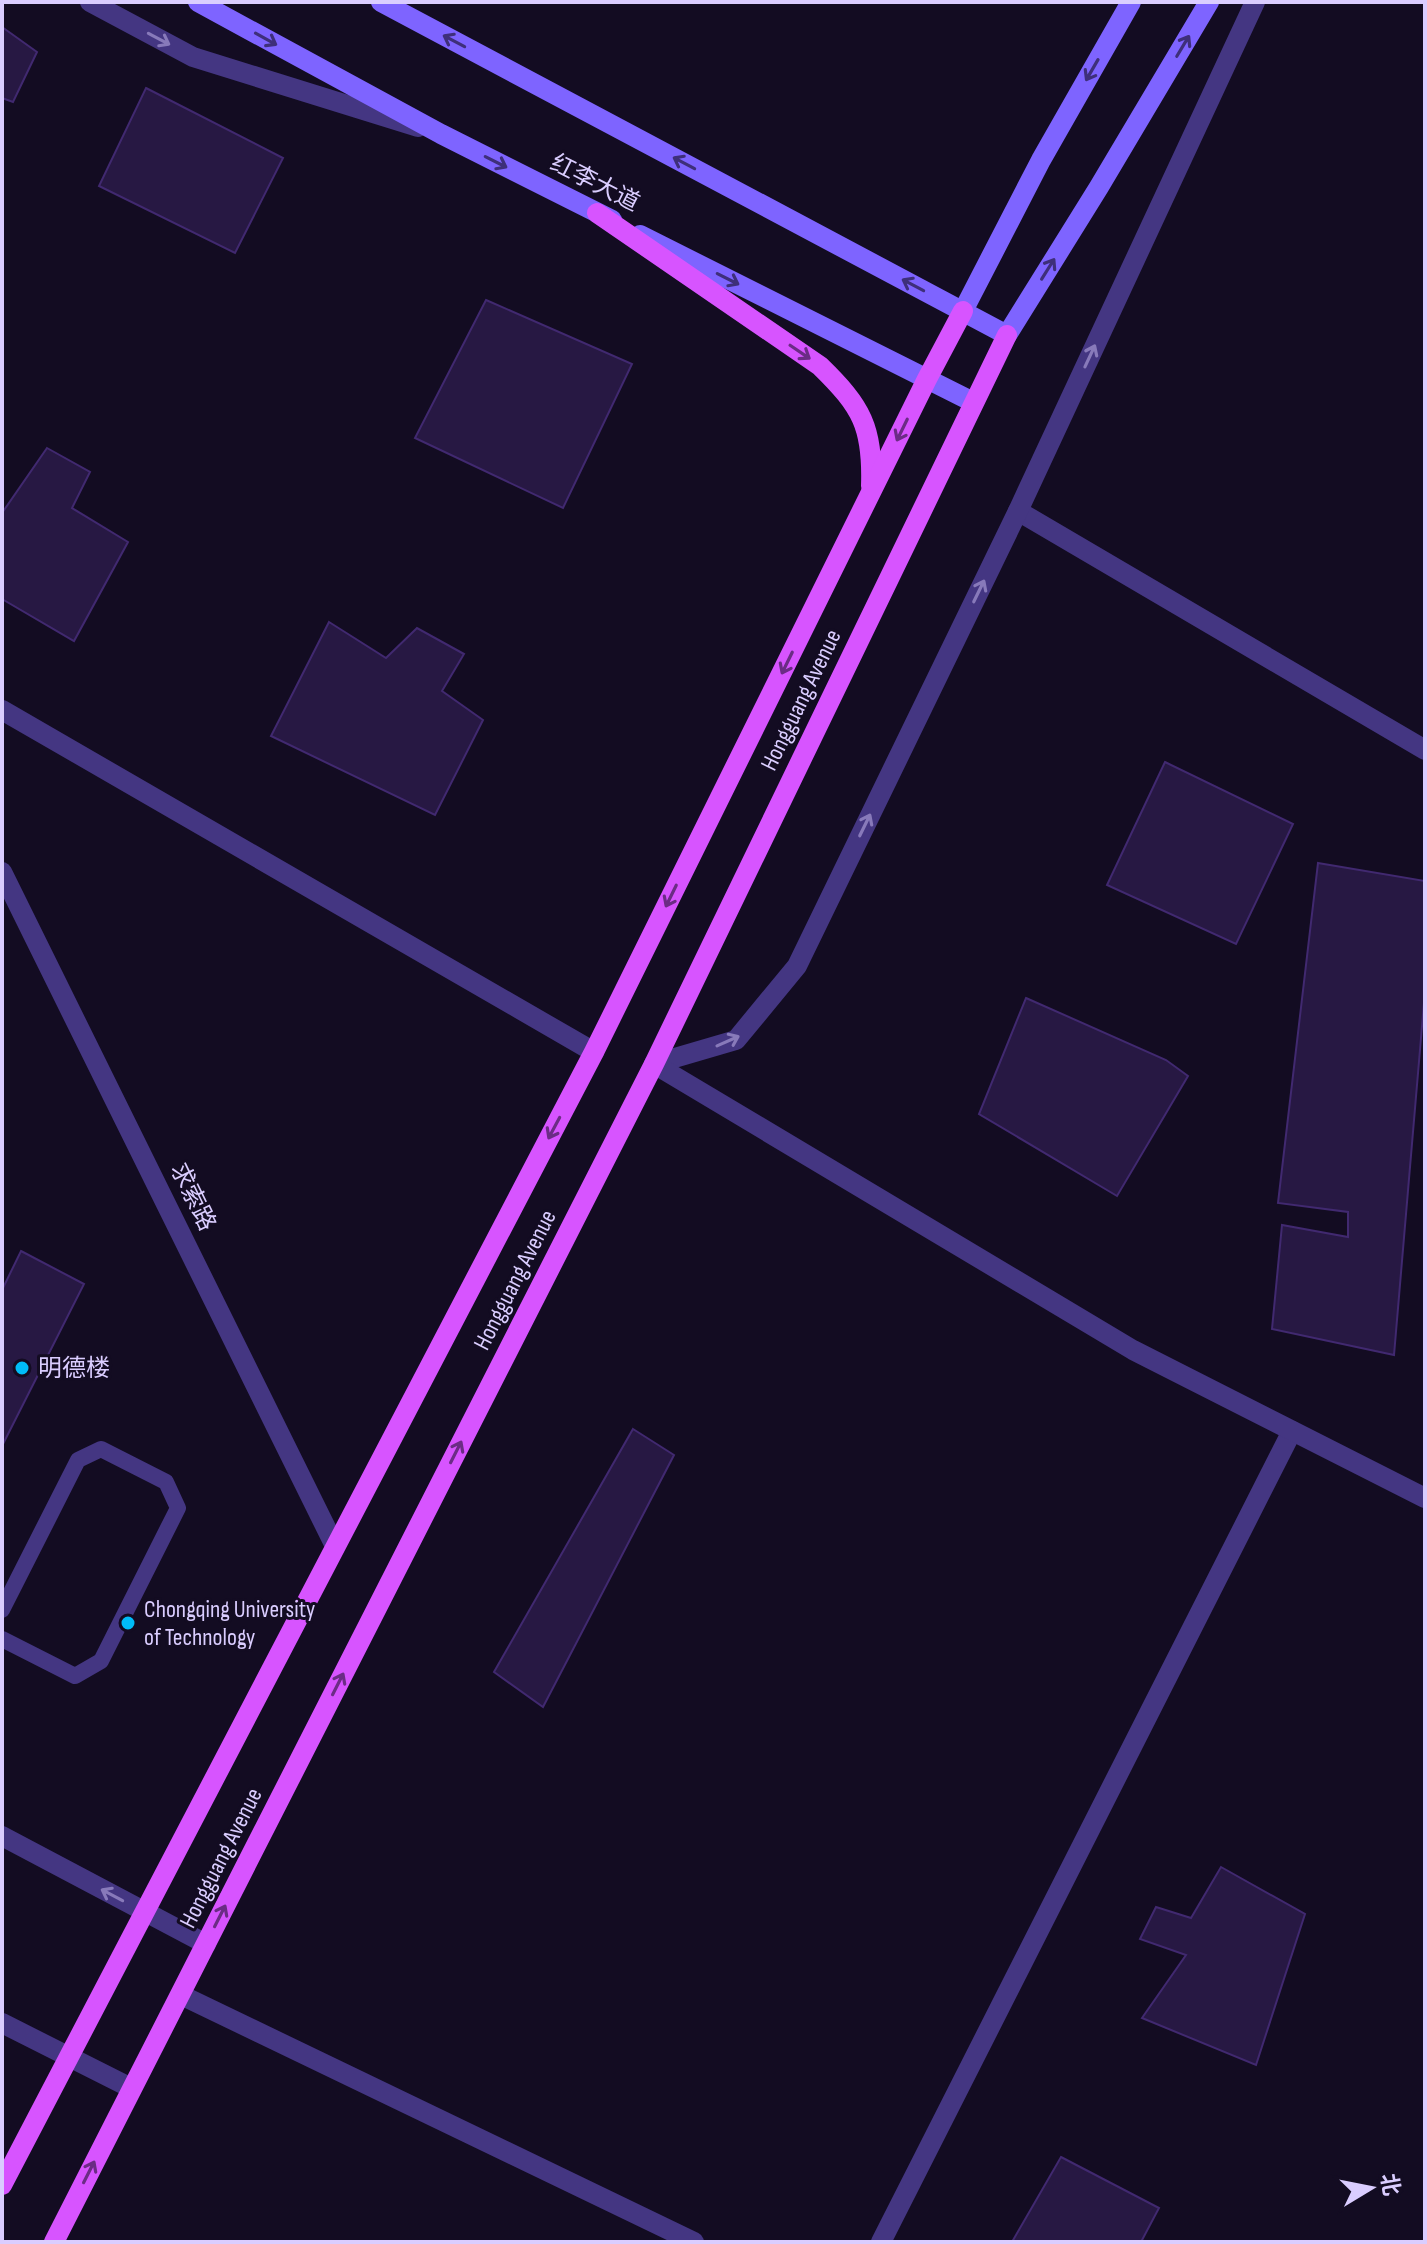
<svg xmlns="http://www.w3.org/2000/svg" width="1427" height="2244" font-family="'Sofia Sans Condensed','Noto Sans SC',sans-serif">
  <rect width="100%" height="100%" fill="#130c22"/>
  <g fill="#271843" stroke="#412970" stroke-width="2">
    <path d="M2,27L37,52L13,102L2,98Z"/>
    <path d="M146,88L283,158L235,253L99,186Z"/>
    <path d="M486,300L632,364L563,508L415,438Z"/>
    <path d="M47,448L90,472L72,508L128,542L74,641L2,599V513Z"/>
    <path d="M329,622L386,658L417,628L464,654L442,691L483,720L435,815L271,736Z"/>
    <path d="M1165,762L1293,824L1236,944L1107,885Z"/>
    <path d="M1318,863L1425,881V991L1394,1355L1272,1329L1282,1225L1348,1237V1212L1278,1203Z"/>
    <path d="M1026,998L1166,1060L1188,1076L1117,1196L979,1114Z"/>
    <path d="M21,1251L84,1284L2,1446V1290Z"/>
    <path d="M633,1429L674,1455L543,1707L494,1672Z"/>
    <path d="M1221,1867L1305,1914L1256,2065L1142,2018L1186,1955L1140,1939L1156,1907L1191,1918Z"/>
    <path d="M1061,2157L1159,2208L1141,2242H1012Z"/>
  </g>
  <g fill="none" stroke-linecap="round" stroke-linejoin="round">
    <path stroke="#443682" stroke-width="16" d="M2,1610L78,1460L101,1449L166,1482L178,1508L101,1661L75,1676L2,1639"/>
    <g stroke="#443682" stroke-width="20">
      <path d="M90,2L193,57L418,127"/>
      <path d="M1018,511L1425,750"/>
      <path d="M2,872L335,1546"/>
      <path d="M2,1836L206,1944"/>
      <path d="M181,1995L694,2242"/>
      <path d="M2,2023L131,2088"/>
      <path d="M881,2242L1292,1431"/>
    </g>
    <g stroke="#443682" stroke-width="20">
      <path d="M2,710L594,1052"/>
      <path d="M654,1064L736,1040L797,966L1018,511L1255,2"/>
      <path d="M654,1064L1133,1350L1425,1498"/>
    </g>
    <g stroke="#7e64ff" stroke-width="20">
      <path d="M198,2L441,134L612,220"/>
      <path d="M381,2L1007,335L1099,187L1209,2"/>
      <path d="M640,235L973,402"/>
      <path d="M963,311L1041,160L1131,2"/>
    </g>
    <g stroke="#d754ff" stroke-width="20">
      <path d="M597,213L820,366C862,407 873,427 871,486"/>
      <path d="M2,2185L594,1052L927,379L963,311"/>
      <path d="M54,2242L654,1064L1007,335"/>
    </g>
  </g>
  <defs><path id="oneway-shaft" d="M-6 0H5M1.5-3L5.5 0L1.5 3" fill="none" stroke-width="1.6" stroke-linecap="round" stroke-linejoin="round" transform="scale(2)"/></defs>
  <g stroke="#887aba">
    <use href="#oneway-shaft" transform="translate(159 39) rotate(28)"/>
    <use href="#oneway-shaft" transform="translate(1090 356) rotate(-65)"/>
    <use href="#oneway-shaft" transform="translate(979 591) rotate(-64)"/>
    <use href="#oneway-shaft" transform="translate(865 825) rotate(-64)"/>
    <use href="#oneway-shaft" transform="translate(728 1041) rotate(-24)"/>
    <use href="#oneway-shaft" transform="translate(112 1895) rotate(-152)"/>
  </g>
  <g stroke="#3e2f7a">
    <use href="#oneway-shaft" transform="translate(266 39) rotate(29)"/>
    <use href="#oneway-shaft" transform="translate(454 41) rotate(-152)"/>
    <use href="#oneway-shaft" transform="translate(1183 46) rotate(-59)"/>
    <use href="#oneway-shaft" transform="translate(1092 70) rotate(120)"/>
    <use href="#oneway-shaft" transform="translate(496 162) rotate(27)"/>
    <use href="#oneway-shaft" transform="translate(684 163) rotate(-152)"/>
    <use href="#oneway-shaft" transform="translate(1048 269) rotate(-58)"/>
    <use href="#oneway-shaft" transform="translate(728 279) rotate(27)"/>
    <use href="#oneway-shaft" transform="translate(913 285) rotate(-152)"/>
  </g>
  <g stroke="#6b2c85">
    <use href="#oneway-shaft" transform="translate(800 352) rotate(34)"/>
    <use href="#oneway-shaft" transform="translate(902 430) rotate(116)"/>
    <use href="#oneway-shaft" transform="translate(787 663) rotate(116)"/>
    <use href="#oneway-shaft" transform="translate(671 896) rotate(116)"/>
    <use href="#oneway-shaft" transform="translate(554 1128) rotate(118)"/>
    <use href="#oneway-shaft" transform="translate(456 1452) rotate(-63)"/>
    <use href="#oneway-shaft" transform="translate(338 1684) rotate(-63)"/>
    <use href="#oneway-shaft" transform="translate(220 1916) rotate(-63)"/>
    <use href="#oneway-shaft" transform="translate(89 2172) rotate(-63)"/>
  </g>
  <g fill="#00bcf8" stroke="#130c22" stroke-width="3">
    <circle cx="22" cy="1368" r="8"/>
    <circle cx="128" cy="1623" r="8"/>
  </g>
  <g text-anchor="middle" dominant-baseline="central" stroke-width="6" stroke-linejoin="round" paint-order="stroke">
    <g font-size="24" fill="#dacdff" stroke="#130c22">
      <text transform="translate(595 183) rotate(27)">红李大道</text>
      <text transform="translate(801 700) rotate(-64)">Hongguang Avenue</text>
      <text transform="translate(193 1197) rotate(64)">求索路</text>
      <text transform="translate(515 1280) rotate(-63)">Hongguang Avenue</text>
      <text transform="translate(221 1858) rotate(-63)">Hongguang Avenue</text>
    </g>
    <g font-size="24" fill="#dacdff" stroke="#130c22" text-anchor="start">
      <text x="38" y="1368">明德楼</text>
      <text x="144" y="1609">Chongqing University<tspan x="144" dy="28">of Technology</tspan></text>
    </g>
  </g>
  <rect width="1427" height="2244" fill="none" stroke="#dacdff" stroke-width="8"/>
  <g transform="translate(1371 2188) rotate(80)" stroke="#130c22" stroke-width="6" paint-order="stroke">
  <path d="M0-6L14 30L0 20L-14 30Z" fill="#dacdff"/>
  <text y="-12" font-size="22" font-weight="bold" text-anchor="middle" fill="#dacdff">北</text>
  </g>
</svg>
